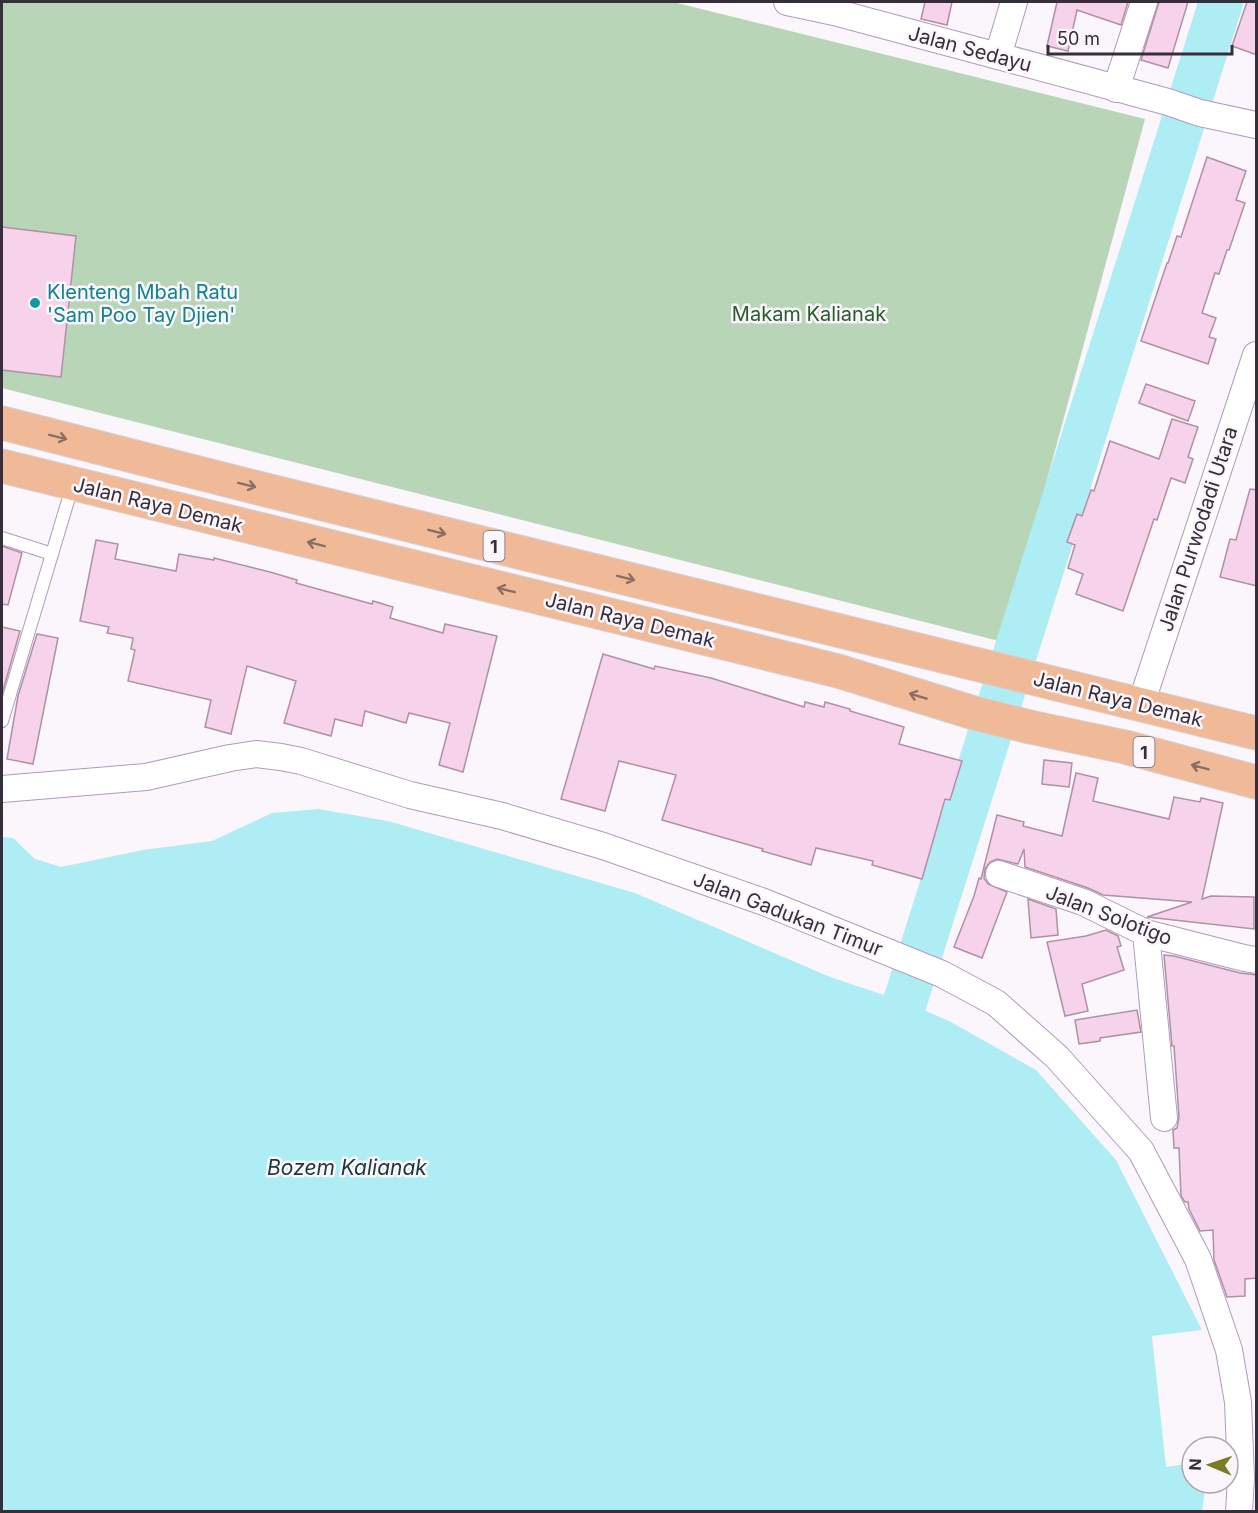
<svg xmlns="http://www.w3.org/2000/svg" width="1258" height="1513" font-family="Inter,sans-serif">
  <rect width="100%" height="100%" fill="#faf6fc"/>
  <path fill="#b9d5b8" d="M2,2H673L1145,119L1003,642L2,388Z"/>
  <path fill="#aeedf3" d="M318,809L388,821L635,893L830,977L905,1002L949,1021L1036,1070L1116,1160L1202,1330L1152,1336L1166,1467L1192,1463V1483H1206L1202,1511H2V837L13,838L35,859L61,867L143,850L212,841L272,813Z"/>
  <g fill="none" stroke-linecap="round" stroke-linejoin="round">
    <path stroke="#aeedf3" stroke-width="44" d="M905,1002L1221,2"/>
  </g>
  <g fill="#f6d3ea" stroke="#b090a6" stroke-width="1.5">
    <path d="M925,2H952L947,25L921,19Z"/>
    <path d="M1057,2H1128L1121,25L1077,10L1068,51L1047,46Z"/>
    <path d="M1159,2H1188L1168,68L1141,60Z"/>
    <path d="M1247,2H1257V55L1232,46Z"/>
    <path d="M1207,157L1246,171L1236,200L1245,203L1229,250H1227L1219,274L1215,273L1202,313L1216,318L1209,337L1216,339L1208,364L1141,341L1167,263H1168L1177,236L1181,237Z"/>
    <path d="M2,227L76,236L61,377L2,370Z"/>
    <path d="M1146,384L1195,401L1188,421L1139,403Z"/>
    <path d="M1172,419L1198,427L1188,457L1193,459L1185,483L1171,478L1157,520L1154,519L1123,611L1076,594L1083,574L1068,568L1075,545L1067,542L1077,514L1082,516L1091,490L1094,491L1110,441L1159,459Z"/>
    <path d="M1250,489L1257,490V586L1220,577L1230,539L1236,540Z"/>
    <path d="M96,540L118,544L115,559L176,571L179,554L214,560V558L270,572L297,580L296,583L372,604L373,601L393,607L390,618L443,633L445,624L497,636L463,772L439,765L450,723L409,713L406,723L365,711L362,726L335,719L331,736L284,723L296,681L247,666L231,734L205,727L211,700L128,681L135,650L131,649L133,638L107,633L109,627L80,621Z"/>
    <path d="M2,546L22,553L8,605L2,604Z"/>
    <path d="M2,627L20,631L2,694Z"/>
    <path d="M37,634L58,638L33,764L7,759L18,696Z"/>
    <path d="M603,654L654,669L655,666L711,678L804,707L805,702L824,707L825,702L850,709V711L904,727L899,744L962,761L950,800L945,799L922,879L872,865L873,861L816,848L811,865L762,851L763,849L662,820L676,775L619,761L605,811L561,799Z"/>
    <path d="M1044,760L1072,763L1069,787L1042,784Z"/>
    <path d="M1076,773L1098,778L1093,801L1169,819L1174,797L1200,802L1201,798L1223,803L1202,899L1211,896L1254,897V929L1147,917L1192,902L1103,895L1088,888L1025,867L1024,849L1018,864L997,859L990,862L985,869L984,878L988,884L1007,892L982,958L954,947L974,896L979,878L981,879L997,815L1024,822L1023,826L1062,836Z"/>
    <path d="M1028,899L1056,909L1058,935L1031,938Z"/>
    <path d="M1106,930L1118,936L1121,946L1117,947L1124,970L1082,984L1088,1011L1065,1016L1047,942L1086,936Z"/>
    <path d="M1164,955L1174,956L1240,973L1257,975V1278L1245,1279V1296L1227,1297L1214,1260L1213,1230L1200,1231L1189,1209L1188,1202H1185L1181,1196L1179,1148H1174L1173,1130L1177,1128L1179,1117L1174,1046H1172Z"/>
    <path d="M1137,1010L1141,1032L1100,1038V1041L1079,1044L1075,1020Z"/>
  </g>
  <g fill="none" stroke-linecap="round" stroke-linejoin="round">
    <defs>
      <g id="service">
        <path d="M2,538L52,554"/>
        <path d="M2,721L73,484"/>
      </g>
      <g id="minor">
        <path d="M787,2L834,12L998,56L1168,102L1200,113L1256,125"/>
        <path d="M998,56L1014,2"/>
        <path d="M1116,89L1144,2"/>
        <path d="M1141,704L1256,355"/>
        <path d="M2,789L146,777L230,758L256,754L281,757L301,761L410,795L502,816L603,846L764,902L942,974L996,1003L1057,1057L1141,1151L1198,1259L1229,1350L1238,1402L1241,1478L1239,1512"/>
        <path d="M999,874L1083,902L1146,933L1244,958L1256,960"/>
        <path d="M1146,933L1164,1118"/>
      </g>
      <g id="trunk">
        <path d="M2,423L262,489L1256,733"/>
        <path d="M2,466L838,671L974,713L1030,727L1125,747L1256,782"/>
      </g>
    </defs>
    <use href="#service" stroke="#af9cbb" stroke-width="14"/>
    <use href="#minor" stroke="#af9cbb" stroke-width="28"/>
    <use href="#trunk" stroke="#d3d1d4" stroke-width="35"/>
    <use href="#service" stroke="#fff" stroke-width="12"/>
    <use href="#minor" stroke="#fff" stroke-width="26"/>
    <use href="#trunk" stroke="#f0ba98" stroke-width="33"/>
  </g>
  <defs><path id="oneway-shaft" d="M-6 0H5M1.5-3L5.5 0L1.5 3" fill="none" stroke-width="1.6" stroke-linecap="round" stroke-linejoin="round" transform="scale(1.5)"/></defs>
  <g stroke="#8a6d65">
    <use href="#oneway-shaft" transform="translate(58 437) rotate(14)"/>
    <use href="#oneway-shaft" transform="translate(247 485) rotate(14)"/>
    <use href="#oneway-shaft" transform="translate(437 532) rotate(14)"/>
    <use href="#oneway-shaft" transform="translate(316 544) rotate(-166)"/>
    <use href="#oneway-shaft" transform="translate(626 578) rotate(14)"/>
    <use href="#oneway-shaft" transform="translate(506 590) rotate(-166)"/>
    <use href="#oneway-shaft" transform="translate(918 696) rotate(-163)"/>
    <use href="#oneway-shaft" transform="translate(1200 767) rotate(-165)"/>
  </g>
  <circle fill="#0f9aa8" stroke="#faf6fc" stroke-width="2" cx="35" cy="303" r="6"/>
  <g text-anchor="middle" dominant-baseline="central" stroke-width="5" stroke-linejoin="round" paint-order="stroke">
    <g fill="#faf6fc" stroke="#716a75" stroke-width="1.5">
      <rect x="483.5" y="531" width="21" height="30" rx="4.5"/>
      <rect x="1133.5" y="737" width="21" height="30" rx="4.5"/>
    </g>
    <g font-size="18" font-weight="bold" fill="#362e3b">
      <text x="494" y="546">1</text>
      <text x="1144" y="752">1</text>
    </g>
    <g font-size="20" fill="#362e3b" stroke="#faf6fc">
      <text transform="translate(970 49) rotate(15)">Jalan Sedayu</text>
      <text transform="translate(158 505) rotate(14)">Jalan Raya Demak</text>
      <text transform="translate(1198 529) rotate(-72)">Jalan Purwodadi Utara</text>
      <text transform="translate(630 620) rotate(14)">Jalan Raya Demak</text>
      <text transform="translate(1118 699) rotate(14)">Jalan Raya Demak</text>
      <text transform="translate(788 914) rotate(21)">Jalan Gadukan Timur</text>
      <text transform="translate(1109 915) rotate(21)">Jalan Solotigo</text>
    </g>
    <g font-size="20" fill="#0d838f" stroke="#faf6fc" text-anchor="start">
      <text x="47" y="292">Klenteng Mbah Ratu<tspan x="47" dy="23">'Sam Poo Tay Djien'</tspan></text>
    </g>
    <g font-size="20" fill="#285b2a" stroke="#faf6fc">
      <text x="809" y="314">Makam Kalianak</text>
    </g>
    <g font-size="21" font-style="italic" fill="#19393c" stroke="#faf6fc">
      <text x="347" y="1167">Bozem Kalianak</text>
    </g>
  </g>
  <rect width="1258" height="1513" fill="none" stroke="#362e3b" stroke-width="6"/>
  <g transform="translate(1210 1465) rotate(272)"><circle r="28" fill="#faf6fc" stroke="#aca6af" stroke-width="1.5"/>
  <path d="M0-4.5L10 22L0 15L-10 22Z" fill="#7b7b23"/>
  <text y="-9" font-size="16" font-weight="bold" text-anchor="middle" fill="#362e3b">N</text>
  </g>
  <path d="M1048 45v9h184v-9" fill="none" stroke="#362e3b" stroke-width="3"/>
  <text x="1057" y="45" font-size="18" fill="#362e3b" stroke="#faf6fc" stroke-width="4.5" paint-order="stroke">50 m</text>
</svg>
